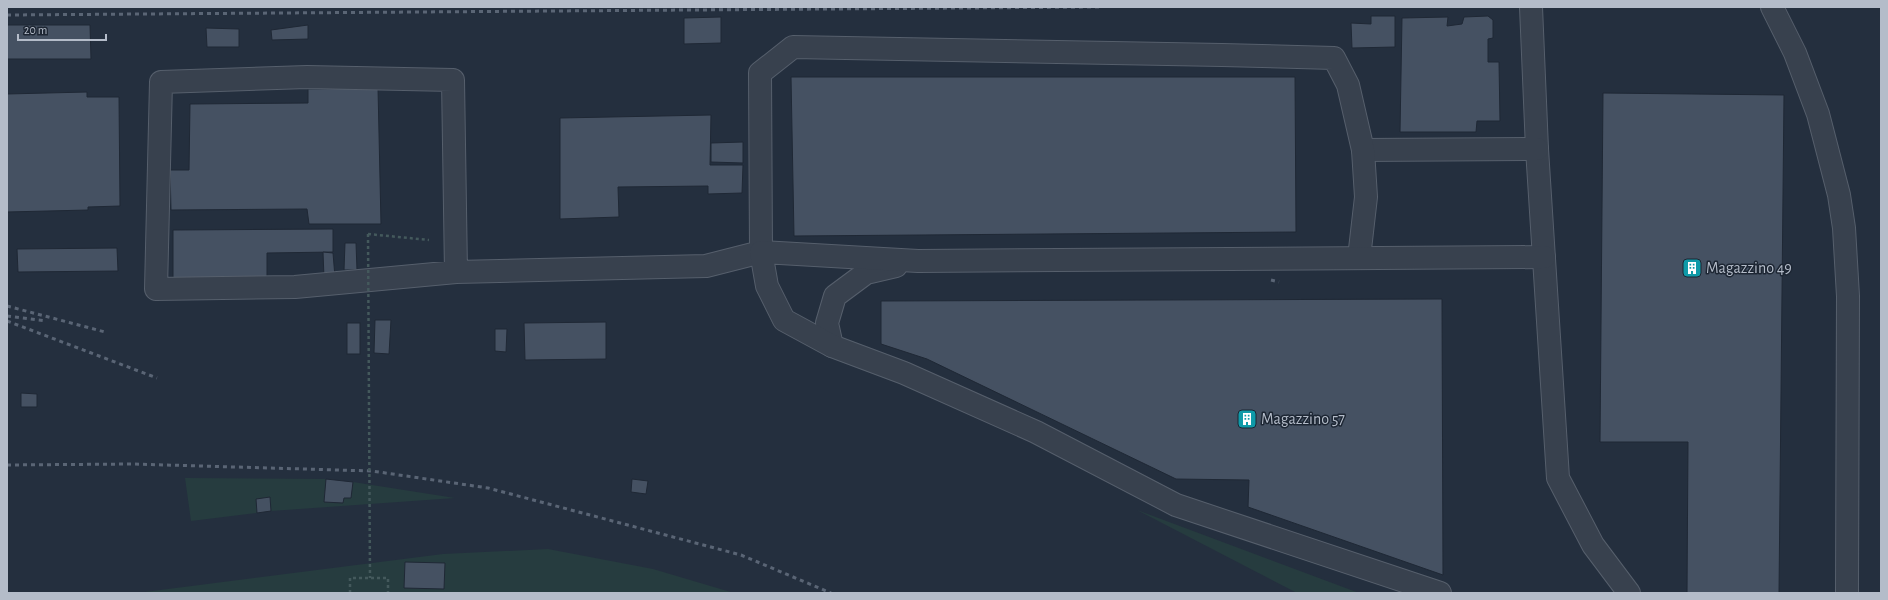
<svg xmlns="http://www.w3.org/2000/svg" width="1888" height="600" font-family="'Alegreya Sans',sans-serif">
  <rect width="100%" height="100%" fill="#242f3e"/>
  <g fill="#263c3f">
    <path d="M185,478L326,479L324,502L342,503L344,498H351L353,482L455,498L271,511L269,498L256,499L257,513L191,521Z"/>
    <path d="M1137,510L1359,593H1297Z"/>
    <path d="M548,549L653,569L734,593H137L443,554Z"/>
  </g>
  <g fill="#455162" stroke="#1f2835">
    <path d="M1371,16H1395V47L1352,48L1351,23L1371,24Z"/>
    <path d="M1488,16L1493,20V38L1488,39V62H1499L1500,121H1477L1476,132H1400L1402,18L1448,17L1447,26L1462,24L1464,17Z"/>
    <path d="M721,17V43L684,44V18Z"/>
    <path d="M7,25H90L91,59H7Z"/>
    <path d="M308,25V39L272,40L271,30Z"/>
    <path d="M206,28L239,29V47H207Z"/>
    <path d="M791,77H1295L1296,232L794,236Z"/>
    <path d="M378,88L381,224H309L307,209L171,210L170,170H189L190,104L308,103V89Z"/>
    <path d="M87,92V97H119L120,206L88,207V210L7,212V94Z"/>
    <path d="M1603,93L1784,95L1779,593H1687L1688,442H1600Z"/>
    <path d="M711,115L710,165H743L742,193L708,194V186L618,187L619,217L560,219V118Z"/>
    <path d="M743,142V163L711,162V143Z"/>
    <path d="M333,229V252L267,253V279L173,280V230Z"/>
    <path d="M345,243H356L357,270H344Z"/>
    <path d="M117,248L118,271L18,272L17,249Z"/>
    <path d="M323,252L333,253L335,277L324,278Z"/>
    <path d="M1442,299L1443,575L1248,507L1249,480L1176,479L927,359L881,344V301Z"/>
    <path d="M375,320H391L389,354L374,353Z"/>
    <path d="M606,322V359L525,360L524,323Z"/>
    <rect x="347" y="323" width="13" height="31"/>
    <path d="M495,329H507L506,352L495,351Z"/>
    <path d="M21,393L37,394V407H21Z"/>
    <path d="M326,479L353,482L351,498H344L343,503L324,502Z"/>
    <path d="M632,479L648,481L646,494L631,492Z"/>
    <path d="M270,497L271,511L257,513L256,499Z"/>
    <path d="M405,562L445,563L444,589L404,588Z"/>
  </g>
  <g fill="none" stroke-linecap="round" stroke-linejoin="round">
    <defs>
      <g id="minor">
        <path d="M1531,7L1537,149L1558,478L1593,545L1629,593"/>
        <path d="M1772,7L1795,53L1818,114L1839,195L1844,228L1848,296L1847,593"/>
        <path d="M1363,150L1537,149"/>
        <path d="M456,272L453,80L307,77L161,82L156,289L295,287L456,272L706,266L761,252L760,73L793,47L1222,55L1334,58L1348,85L1363,150L1366,197L1359,258"/>
        <path d="M832,346L827,323L835,296L866,273L896,266"/>
        <path d="M1440,593L1176,505L1036,432L904,373L832,346L784,320L767,286L761,252L918,261L1544,257"/>
      </g>
    </defs>
    <use href="#minor" stroke="#565f6c" stroke-width="24"/>
    <g stroke="#44595c" stroke-width="2.5" stroke-dasharray="3 3" stroke-linecap="butt">
      <path d="M368,234L429,240"/>
      <path d="M350,593V578H388V593"/>
    </g>
    <use href="#minor" stroke="#38414e" stroke-width="22"/>
    <g stroke="#5a6575" stroke-width="3" stroke-dasharray="4 4" stroke-linecap="butt">
      <path d="M7,15L1100,7"/>
      <path d="M1271,280L1279,282"/>
      <path d="M7,306L105,332"/>
      <path d="M7,316L46,321"/>
      <path d="M7,321L157,378"/>
      <path d="M7,465L132,464L372,471L488,488L741,555L831,593"/>
    </g>
    <path stroke="#44595c" stroke-width="2.5" stroke-dasharray="3 3" stroke-linecap="butt" d="M368,234L370,578"/>
  </g>
  <defs>
    <symbol id="building-square" viewBox="-11 -11 22 22"><rect x="-9" y="-9" width="18" height="18" rx="4" fill="#0f9aa8" stroke="#1d2633"/><path d="M-4-6H4V6H1V3H-1V6H-4ZM-2.5-4.3h1.7v1.8h-1.7ZM.8-4.3h1.7v1.8H.8ZM-2.5-1h1.7V.8h-1.7ZM.8-1h1.7V.8H.8Z" fill="#fff"/></symbol>
  </defs>
  <g fill-rule="evenodd">
    <use href="#building-square" x="1681" y="257" width="22" height="22"/>
    <use href="#building-square" x="1236" y="408" width="22" height="22"/>
  </g>
  <g text-anchor="middle" dominant-baseline="central" stroke-width="3" stroke-linejoin="round" paint-order="stroke">
    <g font-size="16" fill="#b4bcc9" stroke="#1d2633" text-anchor="start">
      <text x="1706" y="268">Magazzino 49</text>
      <text x="1261" y="419">Magazzino 57</text>
    </g>
  </g>
  <rect width="1888" height="600" fill="none" stroke="#b4bcc9" stroke-width="16"/>
  <path d="M18 34v6h88v-6" fill="none" stroke="#b4bcc9" stroke-width="2"/>
  <text x="24" y="34" font-size="12" fill="#b4bcc9" stroke="#1d2633" stroke-width="3" paint-order="stroke">20 m</text>
</svg>
